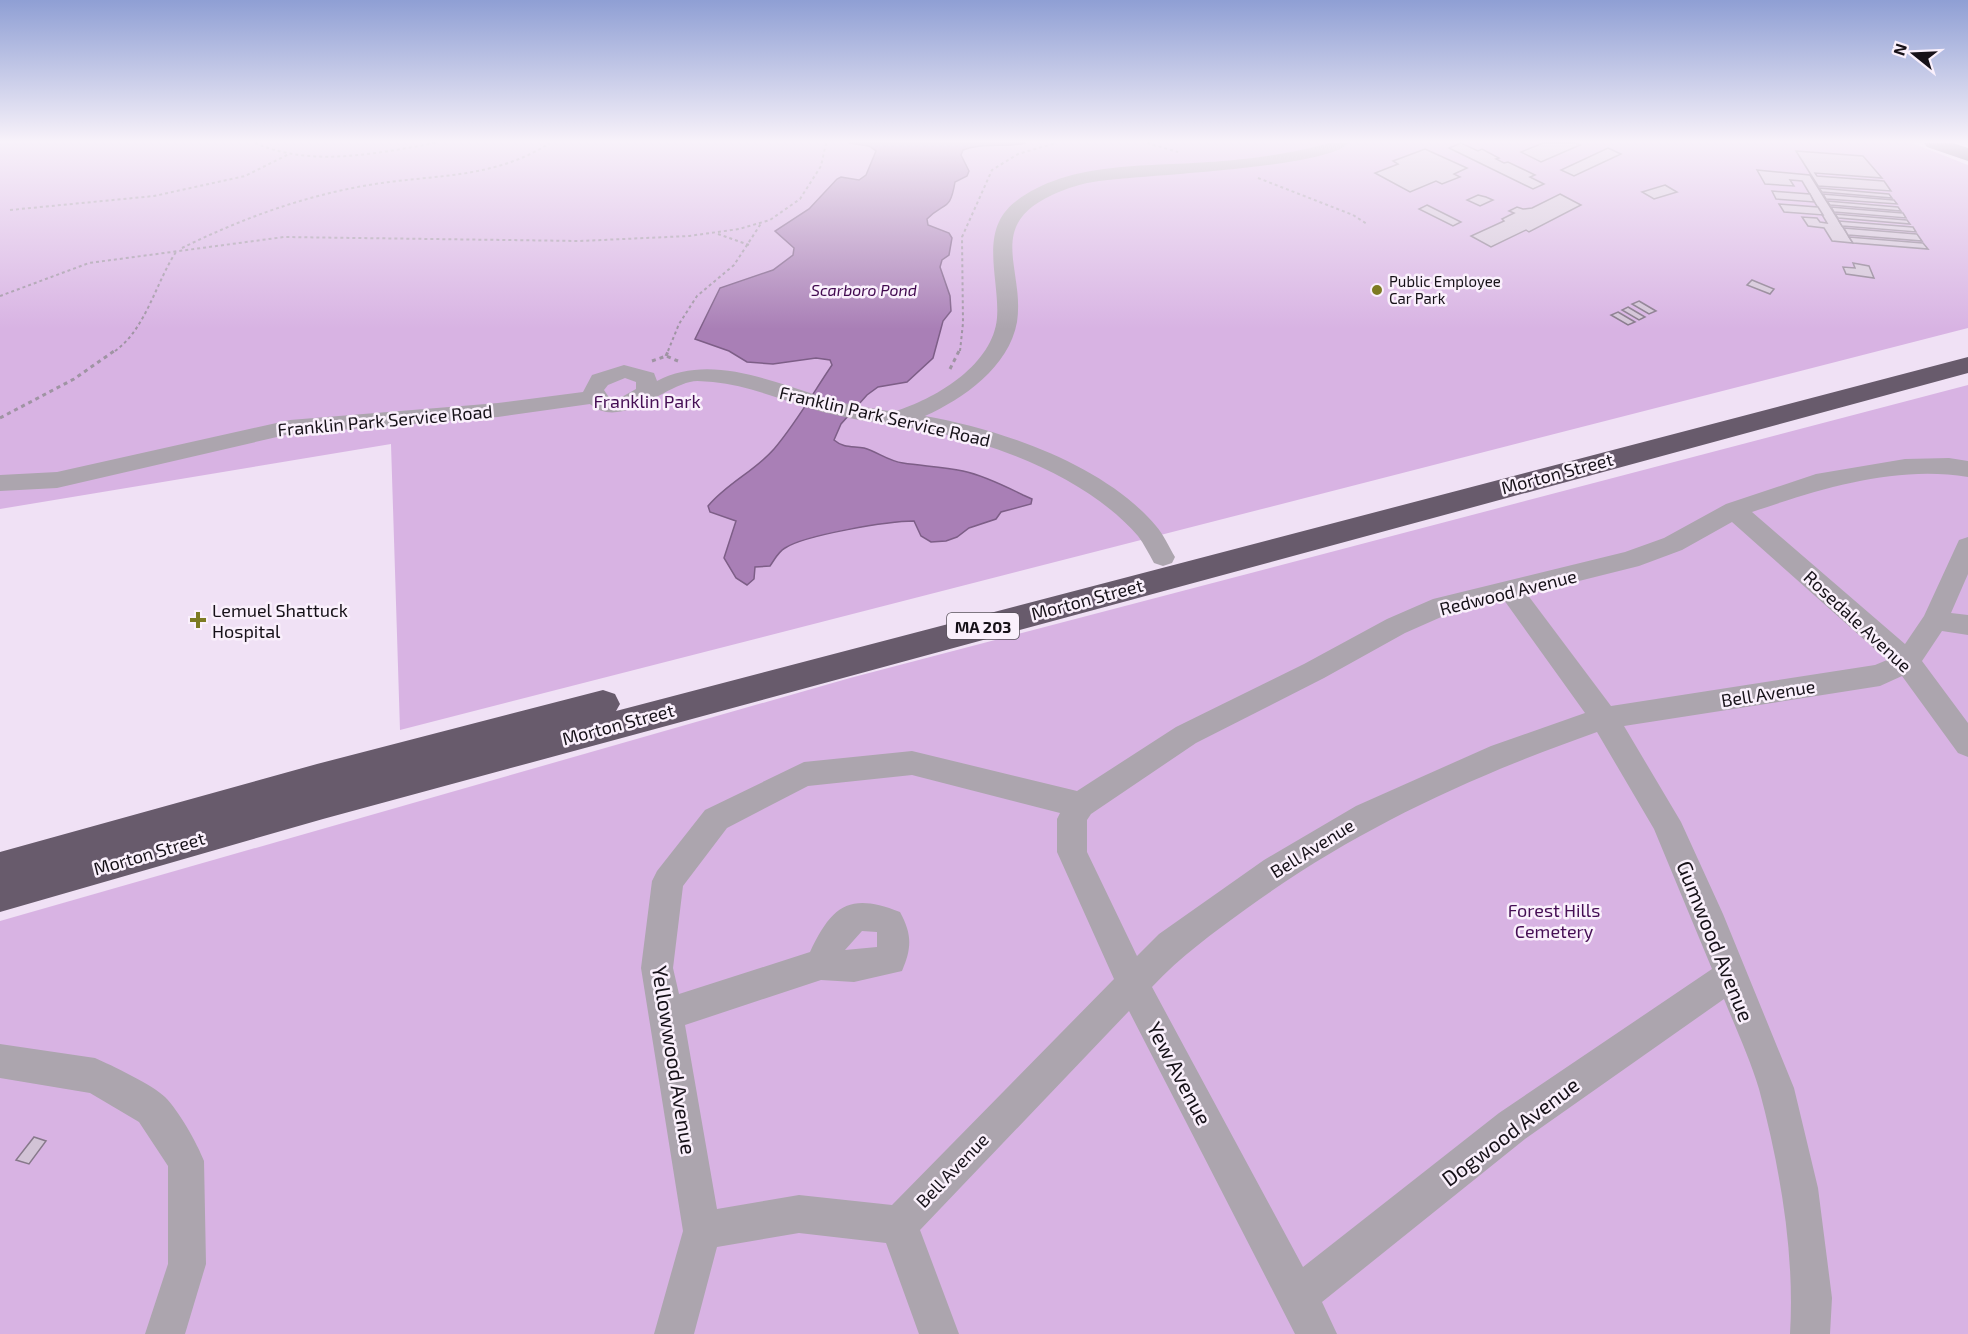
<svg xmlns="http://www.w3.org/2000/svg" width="1968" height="1334" font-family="'Exo 2',sans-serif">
  <rect width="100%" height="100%" fill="#f0e1f5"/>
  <g fill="#d8b3e3">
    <path d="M0,143H1912L1968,165V328L400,730L391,444L0,509Z"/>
    <path d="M1968,385V1334H0V921L850,678Z"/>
  </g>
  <path fill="#a97fb6" stroke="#7d5e87" stroke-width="1.5" d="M849,143H1026C1005,148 983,142 963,150L961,155L969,171L967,176L955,182C950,212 945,201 927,219L928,225L949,233L952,238L949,255L942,260L940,267L950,296L951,311L943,321L933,358L907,382L878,387L867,395L841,424L834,440C843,448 853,446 864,448C878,452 888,461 903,463C923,466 943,467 963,471C982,475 1005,486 1023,495L1032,499L1031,504L1001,512L996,519L969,528L957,537L946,541L931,542L921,536L914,521C889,521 805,535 785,548C778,552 775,559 770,566L755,567L754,579L747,585L736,578L724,558L736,521L710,512L708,506C727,483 755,471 774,449C796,423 813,393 832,365L830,360L816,358L773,364L747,362L729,351L695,339L720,288L773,270L793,255L794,248L775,231L809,209L837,179L841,177L859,180L866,175L876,151L869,146Z"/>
  <g fill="#d2c3d6" stroke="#87798b" stroke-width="1.5">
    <path d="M1461,143L1478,151L1482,149L1499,158L1496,159L1504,163L1508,162L1535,175L1530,177L1544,184L1533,189L1449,148Z"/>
    <path d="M1543,143H1575L1580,145L1541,162L1521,152Z"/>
    <path d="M1608,148L1621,154L1574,176L1561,170Z"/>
    <path d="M1425,149L1467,168L1454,174L1460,177L1442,184L1436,181L1410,192L1375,173L1398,164L1393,161Z"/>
    <path d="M1796,151L1863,156L1882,178L1815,173L1817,176L1884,181L1891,191L1818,186Z"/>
    <path d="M1757,170L1810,175L1853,243L1832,241L1824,228L1808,226L1802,217L1817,218L1820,222L1827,223L1802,181L1790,180L1794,186L1765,184Z"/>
    <path d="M1665,185L1677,192L1654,199L1642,192Z"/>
    <path d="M1819,188L1889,194L1892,198L1822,192Z"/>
    <path d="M1772,191L1810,194L1814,202L1776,199Z"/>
    <path d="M1560,194L1581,205L1529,232L1526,230L1491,247L1471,236L1504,221L1502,219L1514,213L1509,211L1517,207L1523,209L1532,208Z"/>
    <path d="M1823,194L1894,200L1897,204L1826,199Z"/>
    <path d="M1478,195L1486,197L1493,200L1480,206L1467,200Z"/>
    <path d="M1827,201L1898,207L1901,211L1830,205Z"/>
    <path d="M1779,204L1818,207L1823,215L1784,212Z"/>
    <path d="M1427,205L1461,222L1453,226L1419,209Z"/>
    <path d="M1831,207L1903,213L1906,218L1834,212Z"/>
    <path d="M1835,214L1907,220L1910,224L1838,218Z"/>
    <path d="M1839,221L1913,227L1916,232L1842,226Z"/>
    <path d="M1844,228L1917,234L1922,241L1848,235Z"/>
    <path d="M1849,237L1923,243L1928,249L1853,243Z"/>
    <path d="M1853,263L1869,266L1874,278L1846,274L1843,267L1855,268Z"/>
    <path d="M1752,280L1774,289L1770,294L1747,285Z"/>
    <path d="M1639,301L1656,311L1649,314L1632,304Z"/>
    <path d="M1628,307L1645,317L1639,320L1622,310Z"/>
    <path d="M1618,312L1635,322L1628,325L1611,315Z"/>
    <path d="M34,1137L46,1141L29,1164L16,1160Z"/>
  </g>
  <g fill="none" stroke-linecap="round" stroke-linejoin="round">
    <g stroke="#9f94a3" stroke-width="2" stroke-dasharray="3 3" stroke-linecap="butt">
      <path d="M255,143C313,168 376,153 436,143"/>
      <path d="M1147,143L1178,152"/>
      <path d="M1258,178L1353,215L1367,224"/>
      <path d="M10,210L154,196L245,176L289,154"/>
      <path d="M718,234L749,245"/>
      <path d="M182,248C241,219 303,196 369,185C433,174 492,180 550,143"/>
      <path d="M0,296L89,263L284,237L580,241L689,236L739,229L770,220L800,199L821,166L826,143"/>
      <path d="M115,351C146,329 156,282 176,252"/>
      <path d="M668,351L679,324L697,296L734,265L762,222"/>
      <path d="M960,351L963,323L962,237L992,170L1018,154L1056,143"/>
    </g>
    <g stroke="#9f94a3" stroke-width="3" stroke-dasharray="4 4" stroke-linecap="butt">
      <path d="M666,356L669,349"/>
      <path d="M652,361L666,356L678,361"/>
      <path d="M950,369L960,349"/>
      <path d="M0,418L74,379L117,349"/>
    </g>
    <g fill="#aca5ae" fill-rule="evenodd">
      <path d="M1329,143H1348C1330,168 1139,175 1099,181C1083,183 1067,188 1052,195C985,226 1025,269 1017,322C1009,367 963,399 925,416C1000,429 1105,465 1156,526C1164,535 1169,547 1175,557L1172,563L1163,566L1154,563C1149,554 1144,544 1138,536C1090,481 1008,448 939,433C903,425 867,423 831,414C792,405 754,386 713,382C706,382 697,380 690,382C662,388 619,430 590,404L498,417L290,434L57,488L0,491V475L57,472L290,420L498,403L583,392L592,375L624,365L654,373L657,381C722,347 798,397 864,407C874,408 889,413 899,410C938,397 993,364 997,318C1000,279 978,231 1015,202C1068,161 1145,167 1208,162C1242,160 1298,153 1329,143ZM625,378L636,382V389L620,398L610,399L604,390L608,385Z"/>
      <path d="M1949,458L1968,461V477C1895,465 1820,489 1752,512L1905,644L1924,616L1959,540L1968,537V574L1951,613L1968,615V635L1942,631L1922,661L1968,723V757L1958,753L1902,676L1880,686L1624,726L1681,822L1723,914L1794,1088L1818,1188L1832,1298L1830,1334H1790C1795,1254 1780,1167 1759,1089C1750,1059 1736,1029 1724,999L1525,1139L1322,1302L1337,1334H1295L1129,1011L920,1230L959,1334H919L886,1243L799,1233L717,1247L694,1334H654L683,1231L641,968L652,881L657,871L705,810L804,762L912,751L1077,791L1176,727L1304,664L1387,619L1433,599L1625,552L1664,538L1726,504L1816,474L1905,459ZM1732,522L1887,660L1875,665L1611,706L1527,594L1639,566L1682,550ZM1504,600L1585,713L1491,746L1356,806L1264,860L1159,934L1137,956L1087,852V820L1091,814L1196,743L1324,678L1405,633L1448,614ZM1597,732L1654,829L1712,969L1499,1113L1303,1267L1152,987C1181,956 1213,933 1246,909C1356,829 1470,777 1597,732ZM912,775L1060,813L1057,819V852L1114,979L892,1205L799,1195L717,1209L685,1025L821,980L854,982L902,971C912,948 912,934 900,912C850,892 832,905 810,952L679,994L673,968L683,886L727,828L808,786ZM862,931L877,932V947L845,950Z"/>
      <path d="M0,1044L95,1058C111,1065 153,1085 165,1097C179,1111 197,1143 204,1161L206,1264L185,1334H145L168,1264V1166L139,1122L90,1093L0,1078Z"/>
    </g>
    <path fill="#7a6f7e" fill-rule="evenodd" d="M1924,143H1953L1968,148V161L1927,147Z"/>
    <path fill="#685b6c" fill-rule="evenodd" d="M1968,357V373L323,819L0,912V852L317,764L603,690L615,694L620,704L616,711Z"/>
  </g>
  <linearGradient id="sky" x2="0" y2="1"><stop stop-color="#8f9fd4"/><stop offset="0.43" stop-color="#f8f2fa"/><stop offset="1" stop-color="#f8f2fa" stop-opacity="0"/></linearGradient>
  <rect width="1968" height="329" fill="url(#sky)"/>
  <g fill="#7d7b23" stroke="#faf0fc" stroke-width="2">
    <circle cx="1377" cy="290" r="6"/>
    <path d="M195 611h6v6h6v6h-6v6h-6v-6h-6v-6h6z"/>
  </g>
  <g text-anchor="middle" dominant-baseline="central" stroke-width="5" stroke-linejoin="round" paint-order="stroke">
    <g font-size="15" fill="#161118" stroke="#faf0fc" text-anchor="start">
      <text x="1389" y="281">Public Employee<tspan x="1389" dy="17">Car Park</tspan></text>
    </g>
    <g font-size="16" font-style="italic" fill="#41094f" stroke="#faf0fc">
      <text x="864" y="289">Scarboro Pond</text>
    </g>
    <rect fill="#faf0fc" stroke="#5a545c" stroke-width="1.5" x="947" y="613" width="72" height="26" rx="4.5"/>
    <g font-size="16" font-weight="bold" fill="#161118">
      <text x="983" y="626">MA 203</text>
    </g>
    <g font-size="18" fill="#450e54" stroke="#faf0fc">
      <text x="647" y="401">Franklin Park</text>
      <text x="1554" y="910">Forest Hills<tspan x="1554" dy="21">Cemetery</tspan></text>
    </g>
    <g font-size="18" fill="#161118" stroke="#faf0fc">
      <text transform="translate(885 416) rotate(13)">Franklin Park Service Road</text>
      <text transform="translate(385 420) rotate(-5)">Franklin Park Service Road</text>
      <text transform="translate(1557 473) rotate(-15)">Morton Street</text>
      <text transform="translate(1508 592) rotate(-14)">Redwood Avenue</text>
      <text transform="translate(1087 599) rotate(-15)">Morton Street</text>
      <text transform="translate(1858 621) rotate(43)">Rosedale Avenue</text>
      <text transform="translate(1768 693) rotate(-9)">Bell Avenue</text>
      <text transform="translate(618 724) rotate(-15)">Morton Street</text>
      <text transform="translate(1312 848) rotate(-32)">Bell Avenue</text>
      <text transform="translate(149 853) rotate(-16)">Morton Street</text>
      <text transform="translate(952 1170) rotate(-46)">Bell Avenue</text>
    </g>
    <g font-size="18" fill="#161118" stroke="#faf0fc" text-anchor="start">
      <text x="212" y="610">Lemuel Shattuck<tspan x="212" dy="21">Hospital</tspan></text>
    </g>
    <g font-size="21" fill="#161118" stroke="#faf0fc">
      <text transform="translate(1716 941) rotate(68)">Gumwood Avenue</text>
      <text transform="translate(675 1060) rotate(81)">Yellowwood Avenue</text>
      <text transform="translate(1180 1073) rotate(62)">Yew Avenue</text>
      <text transform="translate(1510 1131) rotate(-37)">Dogwood Avenue</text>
    </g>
  </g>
  <g transform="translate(1914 54) rotate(288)" stroke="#faf0fc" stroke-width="4.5" paint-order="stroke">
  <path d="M0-4.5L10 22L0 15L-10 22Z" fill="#161118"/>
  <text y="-9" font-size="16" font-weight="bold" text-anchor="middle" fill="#161118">N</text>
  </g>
</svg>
